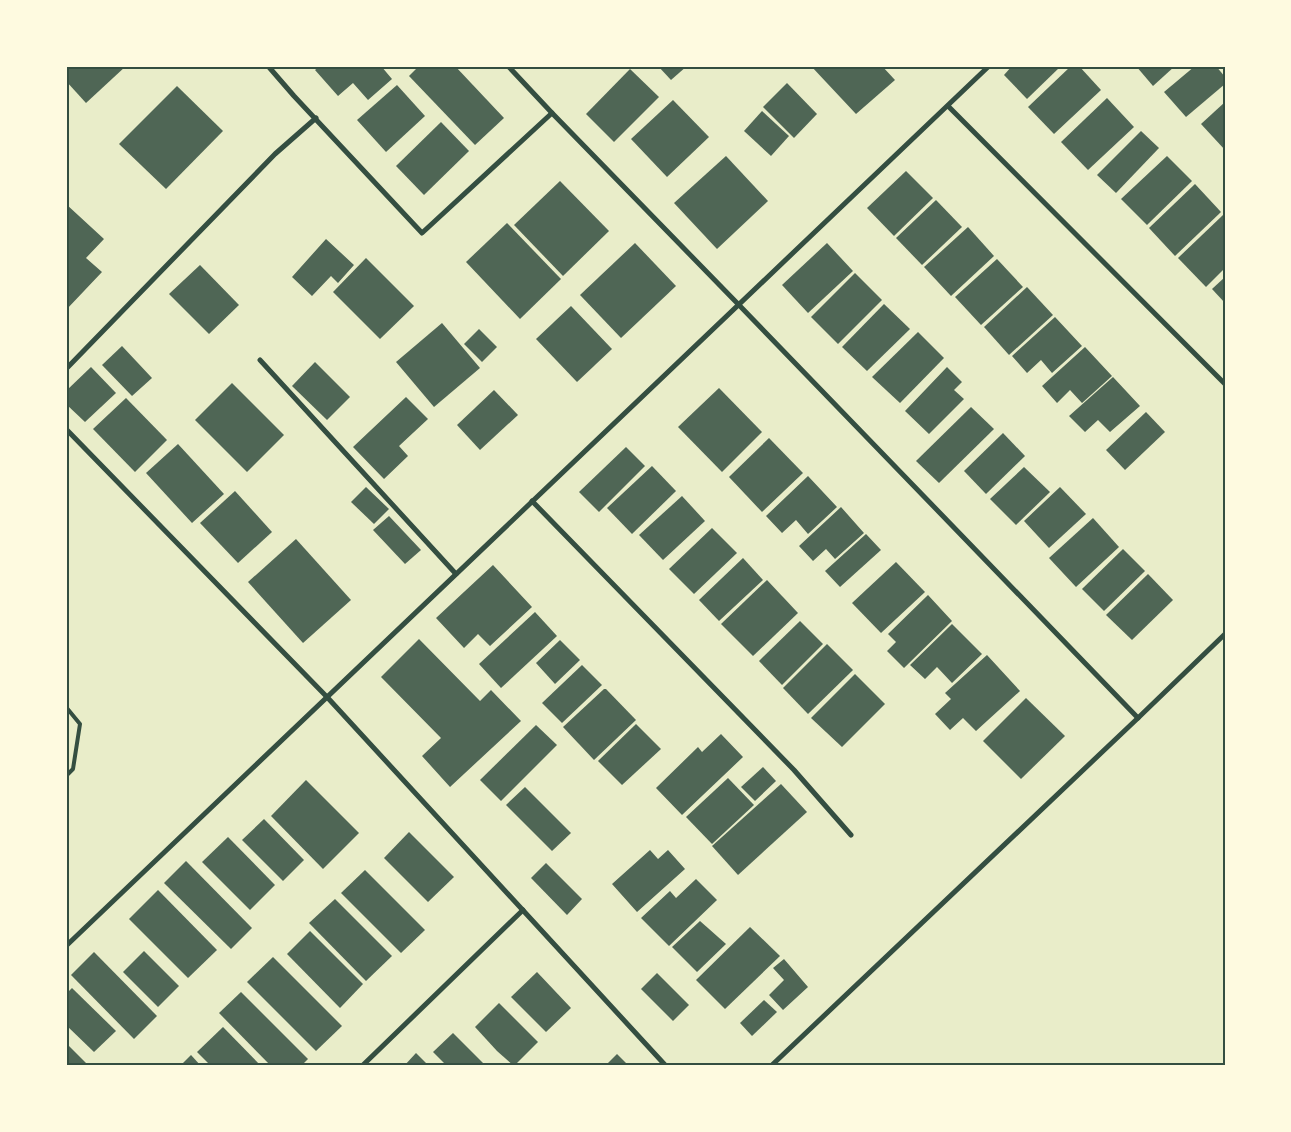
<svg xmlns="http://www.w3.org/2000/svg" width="1291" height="1132" font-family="'IBM Plex Sans',sans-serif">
  <rect width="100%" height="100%" fill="#e9edc9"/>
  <g fill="#4f6655">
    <path d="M66,66H126L86,103L66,81Z"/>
    <path d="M320,66H381L392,79L368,100L353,83L338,96L315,70Z"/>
    <path d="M419,66H455L504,118L475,145L409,76Z"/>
    <path d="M658,66H687L671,80Z"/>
    <path d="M811,66H882L895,80L856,114Z"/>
    <path d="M1012,66H1061L1027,99L1004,75Z"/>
    <path d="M1071,66H1079L1101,90L1054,134L1028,107Z"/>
    <path d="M1136,66H1175L1153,86Z"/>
    <path d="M1195,66H1216L1225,77V84L1186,117L1164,92Z"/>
    <path d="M630,69L659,97L614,142L586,114Z"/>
    <path d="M787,83L817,114L794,138L763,107Z"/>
    <path d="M397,85L425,116L386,152L357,120Z"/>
    <path d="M177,86L223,131L166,189L119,144Z"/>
    <path d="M1107,98L1134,127L1088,170L1061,142Z"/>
    <path d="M673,100L709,137L667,177L631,139Z"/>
    <path d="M1225,102V150L1201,124Z"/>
    <path d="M762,111L789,136L771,156L744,131Z"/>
    <path d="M441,122L469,151L424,195L396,166Z"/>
    <path d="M1141,131L1159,148L1116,193L1097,175Z"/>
    <path d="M726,156L768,201L717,249L674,203Z"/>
    <path d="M1167,156L1192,181L1147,225L1121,199Z"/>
    <path d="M906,171L933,198L894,236L867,208Z"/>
    <path d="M560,181L609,231L563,276L514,225Z"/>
    <path d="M1195,184L1221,212L1175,256L1149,228Z"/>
    <path d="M936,200L962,227L922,265L896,238Z"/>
    <path d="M66,204L104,239L86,258L102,272L66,310Z"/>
    <path d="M1223,215L1225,217V268L1206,287L1178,258Z"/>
    <path d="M507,223L561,279L520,319L466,262Z"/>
    <path d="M968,227L994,256L951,296L924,267Z"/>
    <path d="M326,239L354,265L338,283L331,276L312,296L292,277Z"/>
    <path d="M635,243L676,286L621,338L580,295Z"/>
    <path d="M827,243L853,271L808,313L782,285Z"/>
    <path d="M366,258L414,306L380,339L333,292Z"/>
    <path d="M997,259L1023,287L981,325L955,297Z"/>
    <path d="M200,265L239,305L209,334L169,294Z"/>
    <path d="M855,273L882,300L838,344L811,317Z"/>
    <path d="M1225,277V303L1212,289Z"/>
    <path d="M1027,287L1053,315L1009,355L984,327Z"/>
    <path d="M884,304L910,329L867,371L842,347Z"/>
    <path d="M571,306L612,349L577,382L536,339Z"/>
    <path d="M1055,317L1082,346L1052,373L1041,360L1027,373L1012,356Z"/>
    <path d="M442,323L480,368L434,407L396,362Z"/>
    <path d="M479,329L497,347L482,362L464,344Z"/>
    <path d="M918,332L944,358L900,403L872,377Z"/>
    <path d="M122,346L152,378L132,396L102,365Z"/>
    <path d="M1085,347L1112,376L1082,403L1070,390L1057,403L1042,386Z"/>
    <path d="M315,362L350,397L327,420L292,386Z"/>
    <path d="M91,367L116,393L85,422L66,404V391Z"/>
    <path d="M947,367L962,382L954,390L964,399L929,434L905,411Z"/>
    <path d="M1113,377L1140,406L1110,432L1098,420L1085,432L1069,416Z"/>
    <path d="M232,383L284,435L247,472L195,420Z"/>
    <path d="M719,388L762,432L722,472L678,427Z"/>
    <path d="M494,390L518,415L480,450L457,425Z"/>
    <path d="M406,397L428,419L399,446L408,456L384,479L353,447Z"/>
    <path d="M126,398L167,440L135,472L93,429Z"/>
    <path d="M971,407L994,429L939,483L916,461Z"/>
    <path d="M1146,412L1165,432L1125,470L1106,450Z"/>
    <path d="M1003,433L1025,456L986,494L964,471Z"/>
    <path d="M769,438L803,473L762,512L729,477Z"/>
    <path d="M178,444L224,494L192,523L146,473Z"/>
    <path d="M626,447L645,466L599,512L579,492Z"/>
    <path d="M652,466L676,491L632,534L607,508Z"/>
    <path d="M1024,467L1050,492L1016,525L990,499Z"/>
    <path d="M808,476L837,507L808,534L796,520L782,533L766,516Z"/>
    <path d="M366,487L389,509L374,524L351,502Z"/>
    <path d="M1060,487L1086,514L1049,548L1024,521Z"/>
    <path d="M235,491L272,532L238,563L200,523Z"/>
    <path d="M682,496L705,521L663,560L639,535Z"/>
    <path d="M841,507L864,533L835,559L826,549L813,561L799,546Z"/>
    <path d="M389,516L421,550L405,564L373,530Z"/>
    <path d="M1093,518L1119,547L1076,587L1049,558Z"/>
    <path d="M712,528L737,553L694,594L669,569Z"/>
    <path d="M866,534L881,550L840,587L825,571Z"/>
    <path d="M296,539L351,600L303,643L248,582Z"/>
    <path d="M1123,549L1145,571L1104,611L1082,589Z"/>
    <path d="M743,558L763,580L719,621L699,600Z"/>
    <path d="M896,562L925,592L881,633L852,603Z"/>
    <path d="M493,565L532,607L490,646L478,634L464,648L436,618Z"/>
    <path d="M1148,574L1173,600L1132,640L1106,615Z"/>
    <path d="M767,580L798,613L753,656L721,624Z"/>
    <path d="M928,595L952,621L904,668L887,651L896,642L888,634Z"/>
    <path d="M535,612L557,636L501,688L479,664Z"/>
    <path d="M800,621L823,644L782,685L759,661Z"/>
    <path d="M952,624L982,654L952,683L937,667L925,679L910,665Z"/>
    <path d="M419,639L480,701L491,690L521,721L450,787L422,756L441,738L381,677Z"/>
    <path d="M560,640L580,660L555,684L536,663Z"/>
    <path d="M827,644L853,670L808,714L783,688Z"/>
    <path d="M987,655L1020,691L976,731L963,718L950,730L935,714L951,699L945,693Z"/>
    <path d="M582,665L602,685L562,723L542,703Z"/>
    <path d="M855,674L885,704L842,747L811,718Z"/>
    <path d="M604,689H606L636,720L594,760L563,727Z"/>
    <path d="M1026,698L1065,736L1021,779L983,741Z"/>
    <path d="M636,724L661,749L622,785L598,761Z"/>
    <path d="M536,725L557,745L501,801L480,780Z"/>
    <path d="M721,734L743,757L682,815L656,788L698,747L702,752Z"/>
    <path d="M763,767L776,781L755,801L741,787Z"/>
    <path d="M728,778L754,805L712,844L686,817Z"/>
    <path d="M306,780L359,833L323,869L271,816Z"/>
    <path d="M781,784L807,812L738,875L712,846Z"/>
    <path d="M525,787L571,833L552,851L506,805Z"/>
    <path d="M264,819L304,860L283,881L242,840Z"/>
    <path d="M409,832L454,877L428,902L384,858Z"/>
    <path d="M228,837L275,885L250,910L202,862Z"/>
    <path d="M650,850L658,859L668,850L685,869L637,912L612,884Z"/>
    <path d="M186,861L252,928L231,949L164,883Z"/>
    <path d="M546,863L582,899L567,915L531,878Z"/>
    <path d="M365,870L425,930L401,953L341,893Z"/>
    <path d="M696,879L717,900L669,946L641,918L670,891L676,898Z"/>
    <path d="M158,890L217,950L188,978L129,919Z"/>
    <path d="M335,899L392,956L366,981L309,923Z"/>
    <path d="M700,921L726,944L697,972L672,947Z"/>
    <path d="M750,927L780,956L725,1009L696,980Z"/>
    <path d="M310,931L363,984L340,1008L287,954Z"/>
    <path d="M144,951L179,986L158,1007L123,972Z"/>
    <path d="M94,952L157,1016L134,1039L71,975Z"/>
    <path d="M273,957L342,1026L316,1051L247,982Z"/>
    <path d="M784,959L808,987L783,1010L769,995L784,980L773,968Z"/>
    <path d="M537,972L571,1008L546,1032L511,997Z"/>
    <path d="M657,973L689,1005L673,1021L641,989Z"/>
    <path d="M72,988L116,1031L94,1052L66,1025V994Z"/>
    <path d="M241,992L308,1059L301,1066H271L219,1013Z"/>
    <path d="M764,1000L777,1012L752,1036L740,1023Z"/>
    <path d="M499,1003L538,1042L514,1066L497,1051L475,1027Z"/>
    <path d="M223,1027L261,1066H211L197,1052Z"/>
    <path d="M453,1033L486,1066H447L433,1052Z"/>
    <path d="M66,1043L89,1066H66Z"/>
    <path d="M416,1053L429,1066H404Z"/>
    <path d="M617,1054L629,1066H605Z"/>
    <path d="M191,1055L201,1066H180Z"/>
  </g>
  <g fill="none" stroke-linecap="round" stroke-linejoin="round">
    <path stroke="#344e41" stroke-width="4" d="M66,707L80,724L73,769L66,776"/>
    <g stroke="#344e41" stroke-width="5">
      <path d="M268,66L294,96L422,233L552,113"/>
      <path d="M508,66L552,113L739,305L1138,718"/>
      <path d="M948,106L1225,384"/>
      <path d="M260,360L456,574"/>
      <path d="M66,369L275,154L316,118"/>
      <path d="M66,429L327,697L666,1066"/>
      <path d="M532,501L794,770L851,835"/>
      <path d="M66,946L989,66"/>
      <path d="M362,1066L523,910"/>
      <path d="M771,1066L1138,718L1225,634"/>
    </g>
  </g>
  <rect width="1291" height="1132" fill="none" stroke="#fefae0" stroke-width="135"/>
  <rect x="68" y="68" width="1156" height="996" fill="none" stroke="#344e41" stroke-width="2"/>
</svg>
